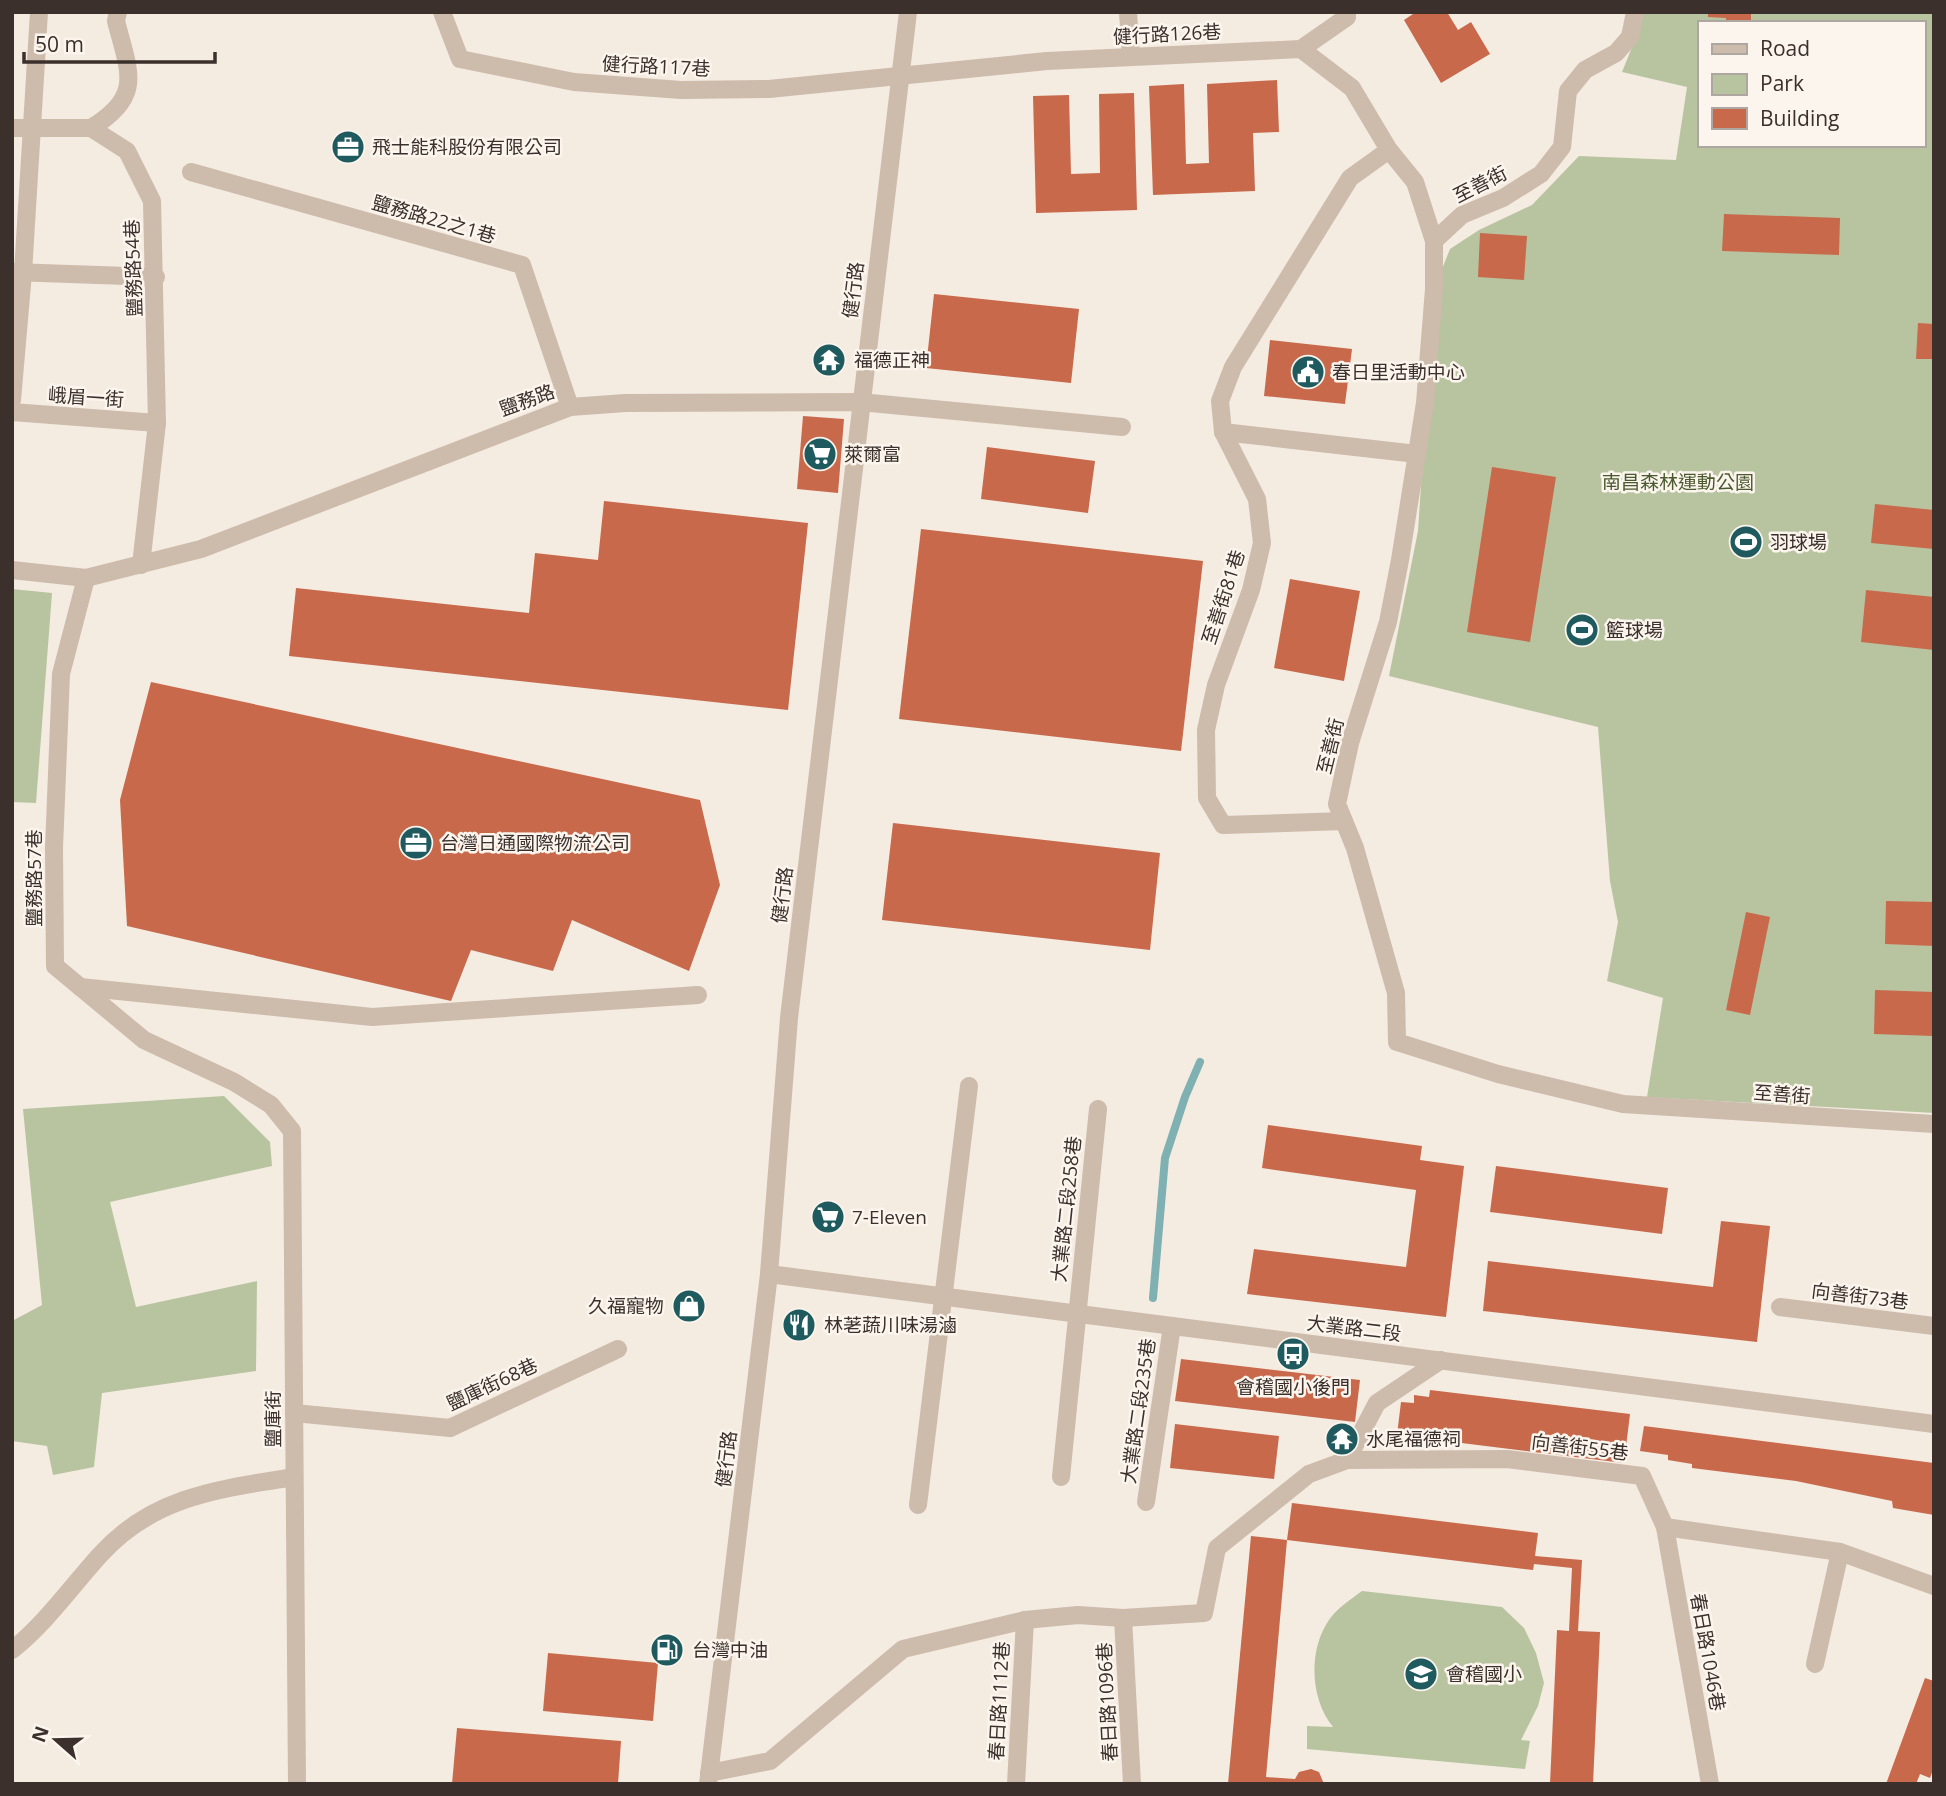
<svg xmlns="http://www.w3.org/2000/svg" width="1946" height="1796" font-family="'Open Sans','Noto Sans TC',sans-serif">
  <rect width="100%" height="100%" fill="#f4ebe1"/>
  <g fill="#b8c4a0" fill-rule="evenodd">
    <path d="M1641,12H1934V1113L1647,1097L1663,998L1607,981L1618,922L1610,881L1598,727L1389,676L1418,531L1434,289L1450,249L1479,230L1532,205L1579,156L1676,160L1687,87L1622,72L1637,35ZM1699,23H1923V145H1699Z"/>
    <path d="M12,589L52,593L36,803L12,802Z"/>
    <path d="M224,1096L270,1142L272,1166L110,1202L136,1307L257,1281L256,1371L102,1393L94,1467L53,1475L47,1446L12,1441V1321L42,1305L23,1109Z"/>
    <path d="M1362,1591L1502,1607L1524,1628L1536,1653L1544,1683L1538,1706L1521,1740L1530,1741L1525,1769L1307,1749V1726L1333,1727C1310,1699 1308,1650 1329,1620C1337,1608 1350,1600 1362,1591Z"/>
  </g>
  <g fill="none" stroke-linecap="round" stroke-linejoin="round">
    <path stroke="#7fb0b2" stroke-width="8" d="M1153,1298L1165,1158L1185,1097L1200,1062"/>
  </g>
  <g fill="#c8694b">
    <path d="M1416,12H1447L1458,30L1471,22L1490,54L1441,83L1404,20Z"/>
    <path d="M1708,12H1751V23H1726V18L1708,17Z"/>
    <path d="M1277,80L1279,132L1253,133L1255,191L1153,195L1149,86L1184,84L1186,164L1209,163L1207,84Z"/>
    <path d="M1134,93L1137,210L1036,213L1033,96L1069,95L1071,174L1100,173L1099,94Z"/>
    <path d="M1724,214L1840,218L1839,255L1722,251Z"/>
    <path d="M1480,233L1527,236L1524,280L1478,277Z"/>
    <path d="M934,294L1079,309L1071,383L926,368Z"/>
    <path d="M1918,323L1934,324V359H1916Z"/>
    <path d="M1270,340L1352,349L1345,404L1264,396Z"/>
    <path d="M803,416L844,419L838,493L797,489Z"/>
    <path d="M987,447L1095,461L1088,513L981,499Z"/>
    <path d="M1492,467L1556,477L1530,642L1467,632Z"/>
    <path d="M604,501L808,523L788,710L289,656L296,588L529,613L535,553L598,560Z"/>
    <path d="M1875,504L1934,510V549L1871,543Z"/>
    <path d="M921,529L1203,561L1181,751L899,719Z"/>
    <path d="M1290,579L1360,591L1344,681L1274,668Z"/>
    <path d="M1866,590L1934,597V650L1861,642Z"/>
    <path d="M151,682L700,800L720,885L689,971L572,920L553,971L471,950L451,1001L127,926L120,800Z"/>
    <path d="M893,823L1160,853L1150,950L882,920Z"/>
    <path d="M1886,901L1934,902V946L1885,944Z"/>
    <path d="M1746,912L1770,917L1750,1015L1726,1010Z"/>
    <path d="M1875,990L1934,992V1036L1874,1034Z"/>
    <path d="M1268,1125L1422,1146L1420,1160L1464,1166L1446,1317L1247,1294L1254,1249L1406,1267L1416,1190L1262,1168Z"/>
    <path d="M1496,1166L1668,1188L1662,1234L1490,1212Z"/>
    <path d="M1721,1221L1770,1226L1757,1342L1483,1311L1488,1261L1713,1287Z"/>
    <path d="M1181,1359L1360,1380L1355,1422L1175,1401Z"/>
    <path d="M1430,1390L1630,1414L1624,1463L1397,1435L1401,1402L1414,1403V1395L1429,1397Z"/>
    <path d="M1175,1424L1279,1436L1274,1479L1170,1468Z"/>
    <path d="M1644,1426L1934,1463V1515L1893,1508L1892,1501L1796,1481L1692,1468V1464L1668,1460V1455L1640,1451Z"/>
    <path d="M1292,1503L1538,1533L1535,1556L1582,1560L1578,1631L1600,1632L1593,1784H1550L1557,1630L1569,1631L1572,1568L1534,1564L1533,1570L1287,1540L1266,1777L1295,1779L1299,1772L1311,1769L1319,1772L1324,1784H1228L1251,1536L1287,1540Z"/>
    <path d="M548,1653L658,1663L653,1721L543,1711Z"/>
    <path d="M1925,1678L1934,1681V1767L1930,1778L1920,1774L1916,1784H1886Z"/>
    <path d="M457,1728L621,1741L618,1784H452Z"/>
  </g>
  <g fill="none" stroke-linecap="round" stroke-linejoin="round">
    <g stroke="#cdbbac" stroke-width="18">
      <path d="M118,12L116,21C129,72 144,96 91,128L127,151L152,201L157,423L141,565"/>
      <path d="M442,12L460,59L574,82L681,90L769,89L1047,61L1301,49L1352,88L1389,150L1415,182L1434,241"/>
      <path d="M1128,12L1131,57"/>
      <path d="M1635,12L1630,37L1616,53L1585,70L1568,91L1562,147L1541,174L1503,198L1462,215L1434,241V289L1425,403L1400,560L1388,622L1350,743L1337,804L1355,848L1396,993L1397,1042L1498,1074L1623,1104L1934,1124"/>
      <path d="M1301,49L1347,17V12"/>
      <path d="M12,128H91"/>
      <path d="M191,172L522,265L570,407"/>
      <path d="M12,272L156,277"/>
      <path d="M12,400L23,273L39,12"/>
      <path d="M12,412L157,423"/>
      <path d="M1223,432L1417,454"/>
      <path d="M12,570L86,578L201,549L570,407L625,403L860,402L1122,427"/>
      <path d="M86,578L61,674L54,848L55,966L144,1040L234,1082L271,1105L292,1131L297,1784"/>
      <path d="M1344,821L1223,825L1207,798L1206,730L1216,685L1251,590L1262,543L1257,499L1223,432L1220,401L1233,367L1350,178L1389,150"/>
      <path d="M80,987L372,1017L698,995"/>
      <path d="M769,1274L1934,1424"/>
      <path d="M1780,1307L1934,1326"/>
      <path d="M294,1413L450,1428L618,1349"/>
      <path d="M1347,1460L1507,1459L1642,1476L1665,1527L1840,1552L1934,1586"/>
      <path d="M1061,1477L1098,1109"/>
      <path d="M1146,1502L1172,1326"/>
      <path d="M918,1505L969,1086"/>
      <path d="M1665,1527L1710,1784"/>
      <path d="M1123,1618L1132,1784"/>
      <path d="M12,1650C46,1623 71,1587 100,1555C153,1496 220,1489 294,1477"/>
      <path d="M1815,1664L1840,1552"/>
      <path d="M709,1773L770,1761L903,1649L1025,1620L1078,1615L1123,1618L1204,1613L1217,1548L1309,1474L1347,1460L1377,1403L1441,1360"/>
      <path d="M708,1784L769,1274L789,1018L908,12"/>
      <path d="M1016,1784L1025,1620"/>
    </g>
  </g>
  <defs>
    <symbol id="office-disc" viewBox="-11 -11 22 22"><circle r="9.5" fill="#1f5a5e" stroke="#fbf5ee"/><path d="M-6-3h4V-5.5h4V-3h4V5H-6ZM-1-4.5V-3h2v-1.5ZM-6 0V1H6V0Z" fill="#fff"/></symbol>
    <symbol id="temple-disc" viewBox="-11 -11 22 22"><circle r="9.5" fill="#1f5a5e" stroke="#fbf5ee"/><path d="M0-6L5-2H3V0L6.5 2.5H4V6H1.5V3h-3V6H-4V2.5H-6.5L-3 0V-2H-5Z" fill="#fff"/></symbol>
    <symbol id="civic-disc" viewBox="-11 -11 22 22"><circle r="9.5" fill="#1f5a5e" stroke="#fbf5ee"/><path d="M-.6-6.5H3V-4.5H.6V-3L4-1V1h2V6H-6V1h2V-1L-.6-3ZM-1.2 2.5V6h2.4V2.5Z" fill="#fff"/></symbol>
    <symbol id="supermarket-disc" viewBox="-11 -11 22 22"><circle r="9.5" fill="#1f5a5e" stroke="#fbf5ee"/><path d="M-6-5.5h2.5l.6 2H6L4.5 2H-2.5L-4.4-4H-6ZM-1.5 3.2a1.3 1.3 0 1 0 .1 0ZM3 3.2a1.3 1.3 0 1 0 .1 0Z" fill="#fff"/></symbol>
    <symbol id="stadium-disc" viewBox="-11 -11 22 22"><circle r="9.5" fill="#1f5a5e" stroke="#fbf5ee"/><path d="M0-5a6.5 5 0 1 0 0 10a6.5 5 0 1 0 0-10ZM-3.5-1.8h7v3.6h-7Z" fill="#fff"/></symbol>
    <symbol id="shop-disc" viewBox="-11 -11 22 22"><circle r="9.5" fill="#1f5a5e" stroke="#fbf5ee"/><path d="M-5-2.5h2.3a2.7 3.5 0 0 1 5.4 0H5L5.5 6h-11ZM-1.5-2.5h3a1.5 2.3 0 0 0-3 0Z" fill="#fff"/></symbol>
    <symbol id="restaurant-disc" viewBox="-11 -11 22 22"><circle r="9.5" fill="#1f5a5e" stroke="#fbf5ee"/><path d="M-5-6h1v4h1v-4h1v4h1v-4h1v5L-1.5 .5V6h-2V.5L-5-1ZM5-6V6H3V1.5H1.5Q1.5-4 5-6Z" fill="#fff"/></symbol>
    <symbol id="bus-disc" viewBox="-11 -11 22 22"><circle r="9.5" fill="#1f5a5e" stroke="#fbf5ee"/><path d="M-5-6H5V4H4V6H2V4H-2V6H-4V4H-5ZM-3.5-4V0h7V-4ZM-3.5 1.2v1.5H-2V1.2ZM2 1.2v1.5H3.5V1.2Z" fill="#fff"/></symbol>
    <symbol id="fuel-disc" viewBox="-11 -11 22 22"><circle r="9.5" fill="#1f5a5e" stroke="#fbf5ee"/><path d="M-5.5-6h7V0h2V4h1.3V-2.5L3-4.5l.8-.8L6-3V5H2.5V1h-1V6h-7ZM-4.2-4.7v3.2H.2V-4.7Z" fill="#fff"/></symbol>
    <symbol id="school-disc" viewBox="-11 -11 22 22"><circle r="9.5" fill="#1f5a5e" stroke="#fbf5ee"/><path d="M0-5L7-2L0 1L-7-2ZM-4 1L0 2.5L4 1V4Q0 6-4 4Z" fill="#fff"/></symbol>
  </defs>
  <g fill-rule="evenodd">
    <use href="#office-disc" x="329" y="128" width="38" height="38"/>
    <use href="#temple-disc" x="810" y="341" width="38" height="38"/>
    <use href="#civic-disc" x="1289" y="353" width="38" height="38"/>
    <use href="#supermarket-disc" x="801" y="435" width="38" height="38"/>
    <use href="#stadium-disc" x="1727" y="523" width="38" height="38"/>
    <use href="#stadium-disc" x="1563" y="611" width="38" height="38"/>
    <use href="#office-disc" x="397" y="824" width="38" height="38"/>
    <use href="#supermarket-disc" x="809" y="1198" width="38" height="38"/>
    <use href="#shop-disc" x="670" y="1287" width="38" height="38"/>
    <use href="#restaurant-disc" x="780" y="1306" width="38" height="38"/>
    <use href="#bus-disc" x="1274" y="1335" width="38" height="38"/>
    <use href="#temple-disc" x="1323" y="1420" width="38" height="38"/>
    <use href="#fuel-disc" x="648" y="1631" width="38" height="38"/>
    <use href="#school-disc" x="1402" y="1655" width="38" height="38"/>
  </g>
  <g text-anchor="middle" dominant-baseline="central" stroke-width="5" stroke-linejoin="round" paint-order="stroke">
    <g font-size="19" fill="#3b302b" stroke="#fbf5ee">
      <text transform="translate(1167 34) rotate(-3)">健行路126巷</text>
      <text transform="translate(656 66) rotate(3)">健行路117巷</text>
      <text transform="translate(1480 184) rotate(-27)">至善街</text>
      <text transform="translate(434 219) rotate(16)">鹽務路22之1巷</text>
      <text transform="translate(133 268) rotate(-92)">鹽務路54巷</text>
      <text transform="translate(853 290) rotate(-83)">健行路</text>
      <text transform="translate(86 397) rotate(4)">峨眉一街</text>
      <text transform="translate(527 400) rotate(-20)">鹽務路</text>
      <text transform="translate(1223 597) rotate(-72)">至善街81巷</text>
      <text transform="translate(1330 746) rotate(-76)">至善街</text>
      <text transform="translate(34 878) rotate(-90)">鹽務路57巷</text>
      <text transform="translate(782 895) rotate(-83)">健行路</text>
      <text transform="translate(1782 1094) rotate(4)">至善街</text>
      <text transform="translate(1066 1209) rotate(-84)">大業路二段258巷</text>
      <text transform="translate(1860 1296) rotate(7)">向善街73巷</text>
      <text transform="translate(1354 1328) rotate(7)">大業路二段</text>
      <text transform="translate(492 1384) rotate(-25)">鹽庫街68巷</text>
      <text transform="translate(1138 1411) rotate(-82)">大業路二段235巷</text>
      <text transform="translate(273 1419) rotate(-90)">鹽庫街</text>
      <text transform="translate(1580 1447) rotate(7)">向善街55巷</text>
      <text transform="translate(726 1459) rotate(-83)">健行路</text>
      <text transform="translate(1708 1652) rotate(80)">春日路1046巷</text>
      <text transform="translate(999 1701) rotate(-87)">春日路1112巷</text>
      <text transform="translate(1107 1702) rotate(-93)">春日路1096巷</text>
    </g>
    <g font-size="19" fill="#3b302b" stroke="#fbf5ee" text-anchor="start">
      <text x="372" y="147">飛士能科股份有限公司</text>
      <text x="854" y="360">福德正神</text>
      <text x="1332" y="372">春日里活動中心</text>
      <text x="844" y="454">萊爾富</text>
      <text x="1770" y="542">羽球場</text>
      <text x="1606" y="630">籃球場</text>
      <text x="440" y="843">台灣日通國際物流公司</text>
      <text x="852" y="1217">7-Eleven</text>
      <text x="664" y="1306" text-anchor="end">久福寵物</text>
      <text x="824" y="1325">林荖蔬川味湯滷</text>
      <text x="1293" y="1387" text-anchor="middle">會稽國小後門</text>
      <text x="1366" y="1439">水尾福德祠</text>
      <text x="692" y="1650">台灣中油</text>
      <text x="1446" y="1674">會稽國小</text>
    </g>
    <g font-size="19" fill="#4a5a2e" stroke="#fbf5ee">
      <text x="1678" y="482">南昌森林運動公園</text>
    </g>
  </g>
  <rect width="1946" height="1796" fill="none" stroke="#3b302b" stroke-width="28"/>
  <rect x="1698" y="21" width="228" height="126" fill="#fbf5ee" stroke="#aea6a0" stroke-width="2"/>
  <rect x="1712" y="44" width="35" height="10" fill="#cdbbac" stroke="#aea6a0" stroke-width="2"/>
  <text x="1760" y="56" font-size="21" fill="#3b302b">Road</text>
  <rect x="1712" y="74" width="35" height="21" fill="#b8c4a0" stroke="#aea6a0" stroke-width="2"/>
  <text x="1760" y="91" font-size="21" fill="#3b302b">Park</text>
  <rect x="1712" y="108" width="35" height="21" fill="#c8694b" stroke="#aea6a0" stroke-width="2"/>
  <text x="1760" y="126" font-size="21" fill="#3b302b">Building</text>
  <g transform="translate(56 1740) rotate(290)" stroke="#fbf5ee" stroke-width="5" paint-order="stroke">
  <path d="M0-5L12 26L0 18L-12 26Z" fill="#3b302b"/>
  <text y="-10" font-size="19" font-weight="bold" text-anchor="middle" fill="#3b302b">N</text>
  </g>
  <path d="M24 52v10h191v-10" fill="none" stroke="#3b302b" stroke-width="3.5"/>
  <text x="35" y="52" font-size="21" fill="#3b302b" stroke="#fbf5ee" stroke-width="5" paint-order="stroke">50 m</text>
</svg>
